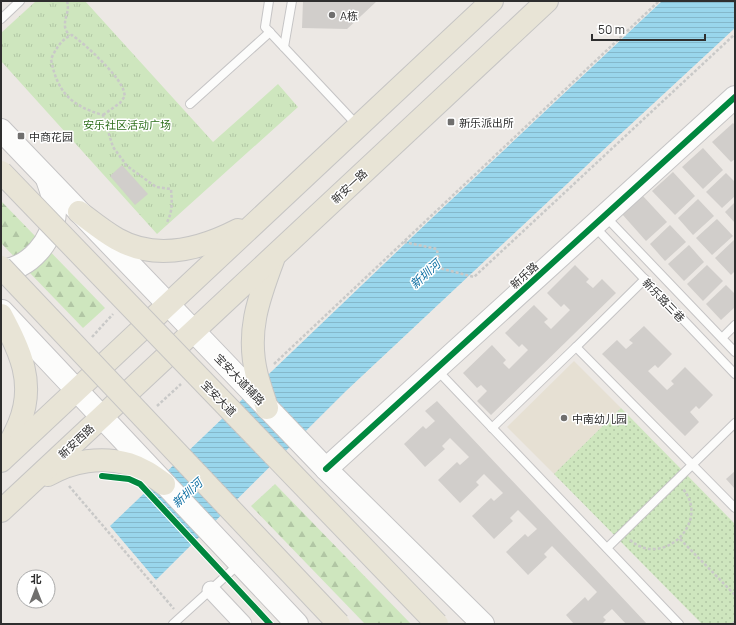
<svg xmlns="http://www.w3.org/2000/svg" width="736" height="625" font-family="Manrope,'Noto Sans SC',sans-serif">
  <defs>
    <pattern id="grass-dots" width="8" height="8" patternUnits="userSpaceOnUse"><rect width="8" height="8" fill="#cee6be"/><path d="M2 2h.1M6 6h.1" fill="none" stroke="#b1c6a4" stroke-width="1.8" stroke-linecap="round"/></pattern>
    <pattern id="forest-firs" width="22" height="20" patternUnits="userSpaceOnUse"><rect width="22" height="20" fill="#cee6be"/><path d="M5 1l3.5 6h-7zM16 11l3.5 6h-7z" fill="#b1c6a4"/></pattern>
    <pattern id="park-tufts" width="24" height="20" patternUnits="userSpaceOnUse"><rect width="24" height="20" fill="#cee6be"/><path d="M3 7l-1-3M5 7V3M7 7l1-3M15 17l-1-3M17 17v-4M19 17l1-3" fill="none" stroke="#b1c6a4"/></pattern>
    <pattern id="water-rules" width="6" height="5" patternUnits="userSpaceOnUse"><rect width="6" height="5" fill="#99d6ec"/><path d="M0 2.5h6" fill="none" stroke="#84b8cb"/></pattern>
  </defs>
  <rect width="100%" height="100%" fill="#ece8e4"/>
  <path fill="#e6e0d3" d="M574,361L621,408L554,474L507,427Z"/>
  <path fill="url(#grass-dots)" d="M621,408L735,524V624H702L554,474Z"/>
  <g fill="url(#forest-firs)">
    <path d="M1,201L105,308L83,328L1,243Z"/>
    <path d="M275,484L411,624H365L251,506Z"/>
  </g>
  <path fill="url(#park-tufts)" d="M36,1H85L213,142L278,84L298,107L157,234L1,61V33Z"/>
  <path fill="url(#water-rules)" d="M662,1H735V28L600,153L346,391L156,580L110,526L431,219Z"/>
  <g fill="#d1cecb">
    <path d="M303,1L336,2L377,1L347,29L302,28Z"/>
    <path d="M733,123L735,125V159L731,162L712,142Z"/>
    <path d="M703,148L723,170L703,189L682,167Z"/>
    <path d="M122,165L148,194L135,205L110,176Z"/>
    <path d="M673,172L695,196L675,215L652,191Z"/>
    <path d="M726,173L735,182V196L722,208L706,192Z"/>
    <path d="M642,195L667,222L646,241L622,214Z"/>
    <path d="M698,199L714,216L693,235L678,218Z"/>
    <path d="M735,202V223L725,212Z"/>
    <path d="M717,219L733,236L712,255L696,238Z"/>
    <path d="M670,225L686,242L665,261L650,244Z"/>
    <path d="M735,239V271L731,275L715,258Z"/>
    <path d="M689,245L704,262L684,281L668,264Z"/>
    <path d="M575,265L589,279L586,282L593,288L602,279L616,293L491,415L477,401L487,391L481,385L477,388L463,373L492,345L506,360L503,363L509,369L528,350L522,344L519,347L505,333L534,305L548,319L544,322L551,329L570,310L564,304L561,307L547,293Z"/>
    <path d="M707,265L723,281L703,301L687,284Z"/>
    <path d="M726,285L735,294V307L721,320L706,304Z"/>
    <path d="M644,326L672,354L658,368L655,365L648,371L667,390L674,384L671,381L685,367L713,395L699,409L696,406L690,412L699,422L685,436L602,354L617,340L626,349L633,343L629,340Z"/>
    <path d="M437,401L586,559L647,624H626L612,609L603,617L606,620L602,624H574L566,615L585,597L588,601L597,592L552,546L544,554L547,557L528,575L506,552L525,534L528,537L537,529L518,510L510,518L513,521L494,539L472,516L491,498L494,501L503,493L484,474L476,482L479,485L460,503L438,480L457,462L460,465L469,457L450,438L442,446L445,449L425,467L404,444L423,426L426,429L435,421L425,411Z"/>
    <path d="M735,471V489L726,479Z"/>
  </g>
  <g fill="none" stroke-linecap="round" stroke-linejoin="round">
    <defs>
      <g id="lane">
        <path d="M269,1L265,27L357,125"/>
        <path d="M1,19L20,1"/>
        <path d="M284,47L292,1"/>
        <path d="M190,104L270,32"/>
        <path d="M605,216L735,352"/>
        <path d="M594,226L735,374"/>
        <path d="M722,338L735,325"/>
        <path d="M576,347L645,279"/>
        <path d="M437,370L679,624"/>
        <path d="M492,428L576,347L735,508"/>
        <path d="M607,548L735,423"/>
        <path d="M173,624L239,564"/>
      </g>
      <path id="street" d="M211,590L243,624"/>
      <g id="secondary">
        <path d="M1,130L326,469L483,624"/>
        <path d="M1,271C30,268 53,241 55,212C55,201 51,190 47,179"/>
        <path d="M2,311L297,624"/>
        <path d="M326,469L735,97"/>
      </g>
      <g id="primary">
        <path d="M79,212C91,221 103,231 117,239C156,261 201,249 238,230"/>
        <path d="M1,315C20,351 36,383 19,424C15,433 12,441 6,448"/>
        <path d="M267,408C264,398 260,387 257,376C246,333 258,300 273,260"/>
        <path d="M1,461L492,1"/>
        <path d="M48,475C72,461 101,456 129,464C142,468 153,476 164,484"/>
        <path d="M1,511L547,1"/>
      </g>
    </defs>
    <use href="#lane" stroke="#c5c4c5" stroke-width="10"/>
    <use href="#street" stroke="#c5c4c5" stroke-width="19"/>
    <use href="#secondary" stroke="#c5c4c5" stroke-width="24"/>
    <use href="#primary" stroke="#c6c5c4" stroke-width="24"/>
    <g stroke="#c9c9c8" stroke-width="2.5" stroke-dasharray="3 2" stroke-linecap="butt">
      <path d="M67,1C70,12 64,17 65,27C66,30 68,34 69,36"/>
      <path d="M103,115L120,103L125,96C124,93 124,90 122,87C116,73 85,44 72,35C61,39 56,49 51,59C57,92 71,106 103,115L113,147L127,166L156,187L171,189C172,202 173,212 166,224"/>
      <path d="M404,242L437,249L439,268L474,277L735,34"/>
      <path d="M92,337L113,314"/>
      <path d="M274,364L659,1"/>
      <path d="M157,406L181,384"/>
      <path d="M69,486L174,609"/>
      <path d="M680,539L735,595"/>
      <path d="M630,540C663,569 711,522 683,489"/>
      <path d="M733,624L735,622"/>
    </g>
    <use href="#lane" stroke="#fcfcfb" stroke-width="8"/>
    <use href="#street" stroke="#fcfcfb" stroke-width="17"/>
    <use href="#secondary" stroke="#fcfcfb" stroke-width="22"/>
    <use href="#primary" stroke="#e8e4d6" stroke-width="22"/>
    <defs>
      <g id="primary-bridge">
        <path d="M1,172L437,624"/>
        <path d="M1,267L339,624"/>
      </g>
    </defs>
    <use href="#primary-bridge" stroke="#c6c5c4" stroke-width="24" stroke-linecap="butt"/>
    <use href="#primary-bridge" stroke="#e8e4d6" stroke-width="22"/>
    <defs>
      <g id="cycleway">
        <path d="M326,469L735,97"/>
        <path d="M102,476L129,479L140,484L270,624"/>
      </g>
    </defs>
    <use href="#cycleway" stroke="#fff" stroke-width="8"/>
    <use href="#cycleway" stroke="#00873e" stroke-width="6"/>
  </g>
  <g fill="#706f6e" stroke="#fff" stroke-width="1.5">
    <circle cx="332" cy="15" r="4"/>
    <rect x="447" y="118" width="8" height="8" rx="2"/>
    <rect x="17" y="132" width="8" height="8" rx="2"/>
    <circle cx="564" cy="418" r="4"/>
  </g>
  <g text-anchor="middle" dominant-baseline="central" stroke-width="3" stroke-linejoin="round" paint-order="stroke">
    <g font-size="11" fill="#2e2e2e" stroke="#fff" text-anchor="start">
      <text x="340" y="15">A栋</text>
      <text x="459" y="122">新乐派出所</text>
      <text x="29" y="136">中商花园</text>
      <text x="572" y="418">中南幼儿园</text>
    </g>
    <g font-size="11" fill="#2c6e1b" stroke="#fff">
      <text x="127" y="124">安乐社区活动广场</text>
    </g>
    <g font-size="11" fill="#2e2e2e" stroke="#fff">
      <text transform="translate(349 186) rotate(-43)">新安一路</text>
      <text transform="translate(524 275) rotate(-42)">新乐路</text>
      <text transform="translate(664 300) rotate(46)">新乐路三巷</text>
      <text transform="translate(240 379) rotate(46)">宝安大道辅路</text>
      <text transform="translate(219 398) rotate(46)">宝安大道</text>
      <text transform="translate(76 441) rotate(-43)">新安西路</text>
    </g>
    <g font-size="12" font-style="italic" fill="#0d6fa3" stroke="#fff">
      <text transform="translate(425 274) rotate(-43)">新圳河</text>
      <text transform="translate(187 493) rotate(-43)">新圳河</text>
    </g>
  </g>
  <rect width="736" height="625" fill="none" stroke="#2e2e2e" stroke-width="4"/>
  <g transform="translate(36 589)"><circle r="19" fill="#ffffff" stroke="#ababab"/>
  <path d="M0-3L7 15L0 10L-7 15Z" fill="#706f6e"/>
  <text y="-6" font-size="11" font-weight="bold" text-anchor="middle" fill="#2e2e2e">北</text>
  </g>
  <path d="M592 34v6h113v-6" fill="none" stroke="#2e2e2e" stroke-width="2"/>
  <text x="598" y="34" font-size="12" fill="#2e2e2e" stroke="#ffffff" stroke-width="3" paint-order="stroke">50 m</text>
</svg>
